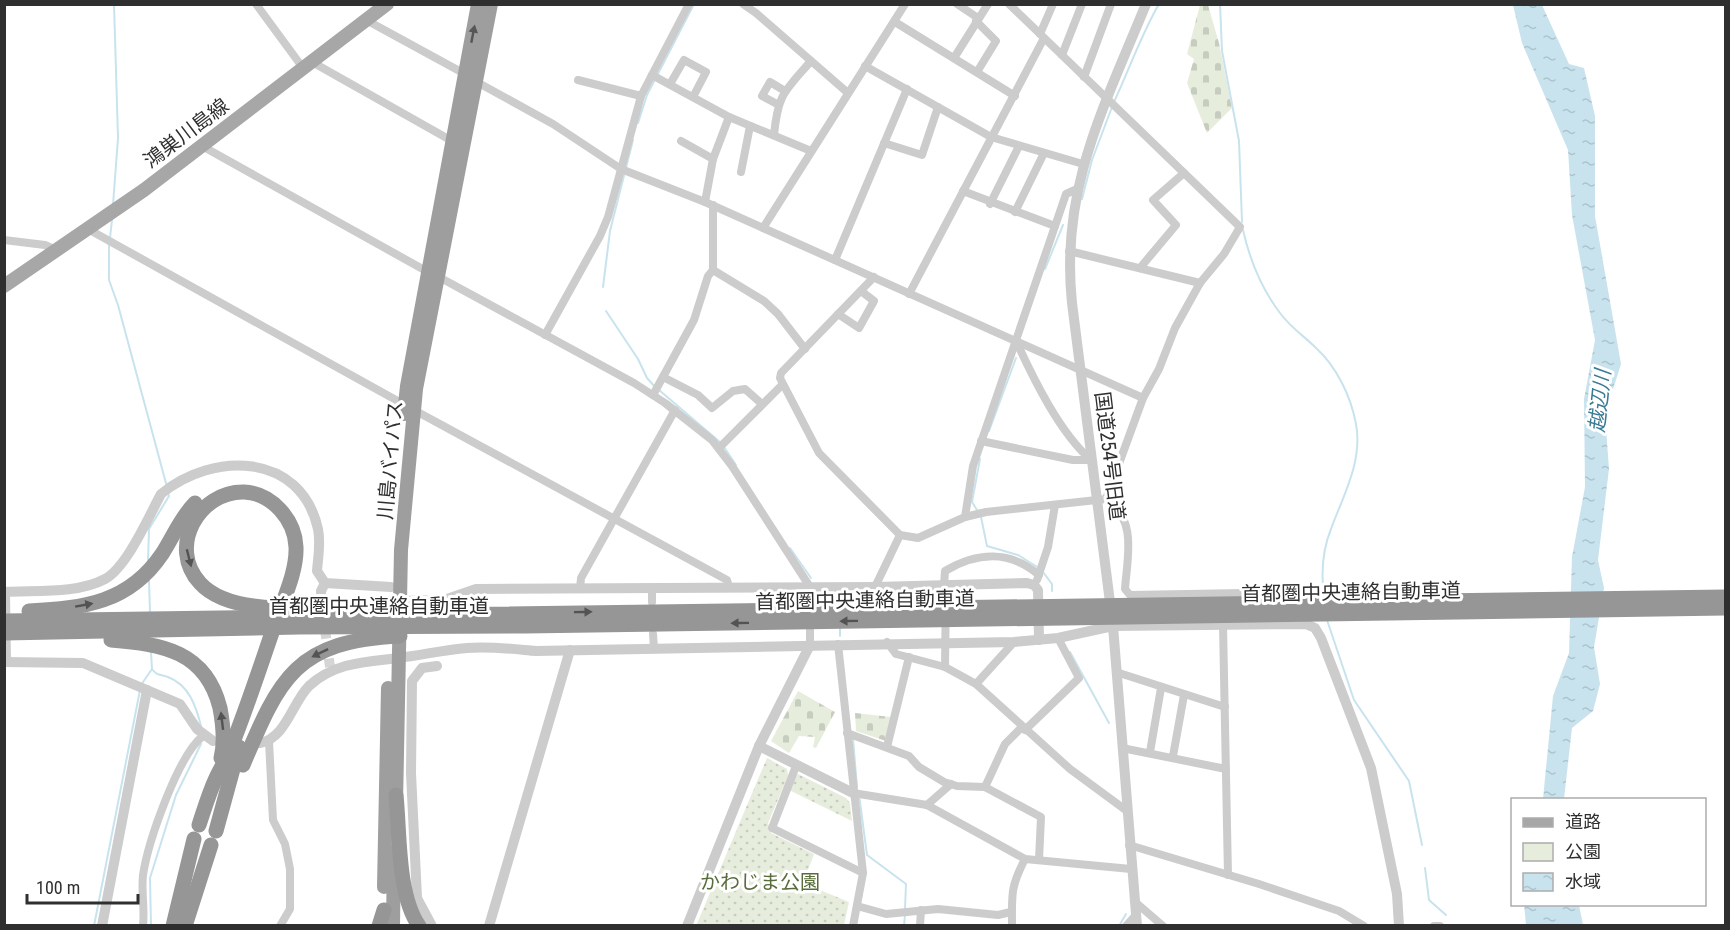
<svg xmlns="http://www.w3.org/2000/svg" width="1730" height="930" font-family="'Roboto Condensed','Noto Sans JP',sans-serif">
  <defs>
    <pattern id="green-dots" width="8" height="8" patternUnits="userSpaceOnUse" patternTransform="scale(1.5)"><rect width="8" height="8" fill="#e7eddd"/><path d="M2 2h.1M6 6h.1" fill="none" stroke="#c6ccbe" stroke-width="1.8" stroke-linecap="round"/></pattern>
    <pattern id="cemetery-stones" width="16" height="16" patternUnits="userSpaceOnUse" patternTransform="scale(1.5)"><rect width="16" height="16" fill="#e7eddd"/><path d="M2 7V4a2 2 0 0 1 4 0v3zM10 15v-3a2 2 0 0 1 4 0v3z" fill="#c6ccbe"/></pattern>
    <pattern id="water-ripples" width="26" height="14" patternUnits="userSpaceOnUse" patternTransform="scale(1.5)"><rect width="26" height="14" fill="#c8e3ed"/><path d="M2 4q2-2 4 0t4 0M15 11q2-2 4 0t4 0" fill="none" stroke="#acc3cc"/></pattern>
  </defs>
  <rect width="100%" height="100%" fill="#fff"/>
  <g fill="url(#green-dots)">
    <path d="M767,758L787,769L788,776L768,823L771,833L814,854L803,883L849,902L844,925L696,926Z"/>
    <path d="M798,774L846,798L850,803L852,821L789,790L795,775Z"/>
  </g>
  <g fill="url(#cemetery-stones)">
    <path d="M1200,5H1208L1219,43L1232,108L1207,133L1187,83L1194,59L1187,54Z"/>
    <path d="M798,691L835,712L816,748L813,747L815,737L799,736L789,753L771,741Z"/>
    <path d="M855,713L891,717L886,741L856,731Z"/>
  </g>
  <g fill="url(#water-ripples)">
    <path d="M1513,5H1542L1569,64L1584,68L1595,116V216L1621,364L1605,415L1609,469L1598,560L1604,588L1594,647L1600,684L1593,711L1572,728L1564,799H1543L1553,696L1569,653L1572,557L1585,487L1584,399L1595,340L1572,215L1568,150L1522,43Z"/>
    <path d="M1524,904L1579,905L1583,925H1526Z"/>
  </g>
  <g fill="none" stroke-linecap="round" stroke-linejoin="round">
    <g stroke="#c8e3ed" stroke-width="2">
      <path d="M1220,4L1222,51L1239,141L1242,222"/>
      <path d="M1114,102C1129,70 1141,35 1159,4"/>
      <path d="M638,123L647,95L694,4"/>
      <path d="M1082,199L1092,160L1112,107"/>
      <path d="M113,205L118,138L114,4"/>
      <path d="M1243,230C1250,261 1261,288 1280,313C1290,327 1304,336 1316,348C1337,367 1351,397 1356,424C1363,461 1343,496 1331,529C1322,551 1321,574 1324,597"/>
      <path d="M110,238L112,220"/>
      <path d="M109,244V280L118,305L167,487"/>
      <path d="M1045,269L1063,225"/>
      <path d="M603,287L610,231L633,140"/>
      <path d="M606,311L638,359L647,378L655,387"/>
      <path d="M659,390L721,443"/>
      <path d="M989,431L1016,358"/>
      <path d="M724,447L736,465"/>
      <path d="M977,510L972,502L980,459"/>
      <path d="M981,517L987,546L1018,555L1039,568"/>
      <path d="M790,548L811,578"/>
      <path d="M148,562L149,529L169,496L168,493"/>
      <path d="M1043,572L1052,584V591"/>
      <path d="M149,580L150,613"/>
      <path d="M829,594L839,604"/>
      <path d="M1327,620L1354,700L1409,781L1422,845"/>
      <path d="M840,628V636"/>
      <path d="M1070,652L1109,723"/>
      <path d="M152,669C157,676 160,674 168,677C189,685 196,706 201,726"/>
      <path d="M141,685L152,669L151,652"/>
      <path d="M853,739L857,787"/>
      <path d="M859,795L867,855L906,884L905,909"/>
      <path d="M1425,868L1429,900L1446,915"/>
      <path d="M94,926L140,690"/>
      <path d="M151,926L150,878L176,795L201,744"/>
      <path d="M904,926L905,915"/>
      <path d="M1119,926L1126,914"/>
    </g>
    <path stroke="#d5d5d5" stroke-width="10" stroke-dasharray="10 5" stroke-linecap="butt" d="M321,599L330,667"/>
    <g stroke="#ccc" stroke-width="8">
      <path d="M256,4L303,68"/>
      <path d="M743,4L756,13L848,93"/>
      <path d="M957,4L978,18"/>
      <path d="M1009,4L1240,227L1224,254L1200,283L1175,328L1159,369L1143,398L1106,499"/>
      <path d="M366,20L465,74"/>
      <path d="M976,21L996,41L977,72"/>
      <path d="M895,22L1015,96"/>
      <path d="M1040,34L1053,4"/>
      <path d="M1062,55L1082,4"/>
      <path d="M954,58L988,4"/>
      <path d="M312,62L452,141"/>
      <path d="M865,66L991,137L1083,164"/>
      <path d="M652,75L729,117L811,151"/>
      <path d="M1084,77L1111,4"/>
      <path d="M578,80L641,96"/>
      <path d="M475,81L553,124L621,169L705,202L1143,398"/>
      <path d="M670,84L684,60L706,72L693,97"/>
      <path d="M777,104L762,96L770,82L785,91"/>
      <path d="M774,135C778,94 784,92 811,61"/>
      <path d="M681,141L713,159"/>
      <path d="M884,143L922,155L938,107"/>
      <path d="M202,146L428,272"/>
      <path d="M741,172L750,126"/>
      <path d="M963,191L1055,226"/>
      <path d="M705,202L713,159L729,117"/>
      <path d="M990,204L1019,146"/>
      <path d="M1015,212L1044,153"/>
      <path d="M86,228L414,410L727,580L729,587"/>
      <path d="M763,228L905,4"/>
      <path d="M4,240L45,245L54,249"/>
      <path d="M1069,251L1200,283"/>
      <path d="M835,260L907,89"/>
      <path d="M1140,268L1176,225L1153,200L1184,173"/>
      <path d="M713,270L764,301L778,314L805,349"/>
      <path d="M437,276L634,383L665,403L712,440L732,466L810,587V645"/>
      <path d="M874,277L781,373L780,378L819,453L900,535L918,538L965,517L986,512L1106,499C1138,520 1127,558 1125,589L1130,595L1300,592"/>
      <path d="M909,294L1044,38"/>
      <path d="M838,314L859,328L874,301L861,291"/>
      <path d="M545,335L600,236L608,217L641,96L689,4"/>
      <path d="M663,377L698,395L712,408L733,391L745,389L762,404"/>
      <path d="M653,395L694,320L708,276L713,270V205"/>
      <path d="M981,441L1073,460H1091C1060,433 1034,380 1017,343"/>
      <path d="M719,448L782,385"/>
      <path d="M965,517L973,466L1066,194L1077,189"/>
      <path d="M1037,580L1048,547L1055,505"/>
      <path d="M944,585L945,571C977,552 1010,550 1039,575"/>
      <path d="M875,587L900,535"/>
      <path d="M652,588V602"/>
      <path d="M580,589L581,578L675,410"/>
      <path d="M6,592L7,662"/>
      <path d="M1223,625L1228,875"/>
      <path d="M653,634L654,648"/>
      <path d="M887,642L896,654L945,667L976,684L1070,769L1127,811"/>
      <path d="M838,644L863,873L853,926"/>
      <path d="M945,667L946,585"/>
      <path d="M1116,672L1225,707"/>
      <path d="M976,684L1014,642"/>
      <path d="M1025,730L1079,678L1058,638"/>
      <path d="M847,733L909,756L919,767L944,782L957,786L985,787L1041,817L1039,860"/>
      <path d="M269,741L273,820L285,844L290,869V909L280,926"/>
      <path d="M887,747L909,657"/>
      <path d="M1122,748L1226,769"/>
      <path d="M1150,752L1161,688"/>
      <path d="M1173,756L1184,695"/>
      <path d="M796,766L772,828L863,873"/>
      <path d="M985,787L1005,744L1021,728"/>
      <path d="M853,793L927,805L1025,859L1131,869"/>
      <path d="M927,805L951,784"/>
      <path d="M1129,845L1259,884L1339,911L1364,926"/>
      <path d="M1134,901L1163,926"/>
      <path d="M857,906L886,914L938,909L998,915L1011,912"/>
      <path d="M143,926C145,908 141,892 143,875C148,842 178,755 203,736"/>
      <path d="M920,926L921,910"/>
      <path d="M1012,926C1012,895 1010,888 1025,859"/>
      <path d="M1126,926L1136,915"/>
      <path d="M1434,926H1440"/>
    </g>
    <g stroke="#ccc" stroke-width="10">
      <path d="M4,592C36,590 77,594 105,579C127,567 149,516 161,494C213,451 301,452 318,529C321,544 318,557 317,571L325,583L391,587"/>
      <path d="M321,599V591L325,583"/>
      <path d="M400,601L444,600L476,589L875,587L1027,583L1034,585L1038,590L1039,640"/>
      <path d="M4,662L83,663L180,704L197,729L213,741"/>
      <path d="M260,743C286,738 292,703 309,686C335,662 366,662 399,658C422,655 444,650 467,648C490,646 513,649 536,651L1014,642L1058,638L1113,626L1306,624L1315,628L1321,638L1371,768L1397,894L1399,926"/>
      <path d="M759,746L853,793"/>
      <path d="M102,926L147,690"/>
      <path d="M432,926L417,898L411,773L412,681L422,668L437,666"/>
      <path d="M489,926L570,650"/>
      <path d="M687,926L759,746L810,645"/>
      <path d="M1137,926L1113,626L1072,303C1060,189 1104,107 1146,4"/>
    </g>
    <path stroke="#a7a7a7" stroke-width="14" d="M4,286L144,190L387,4"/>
    <g stroke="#9e9e9e" stroke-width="14">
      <path d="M404,414L407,386L478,4"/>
      <path d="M396,804L401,550L416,389L491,4"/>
      <path d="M384,887L388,688"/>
      <path d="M393,926L394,851"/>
    </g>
    <g stroke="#969696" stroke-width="15">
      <path d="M29,611C84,608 129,603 162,554C173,537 181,517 195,503"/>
      <path d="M4,621L1726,597"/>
      <path d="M4,633L299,627L525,626L1726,608"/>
      <path d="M111,640C162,644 206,651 220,708C223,724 225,742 221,758"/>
      <path d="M243,765C280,677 296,641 400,636"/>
      <path d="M396,795C400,833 397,894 419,926"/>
      <path d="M199,825C204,810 209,793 216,778C220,769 226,760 230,750C247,708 261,664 276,621C284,598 297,571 296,547C295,520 272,493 244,492C199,491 167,547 200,583C218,603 251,607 276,608"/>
      <path d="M216,831L239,747"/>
      <path d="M173,926L194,839"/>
      <path d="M185,926L211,845"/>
      <path d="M379,926L384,910"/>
    </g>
  </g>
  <defs><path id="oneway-solid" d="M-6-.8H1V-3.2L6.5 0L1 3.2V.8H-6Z" transform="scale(1.5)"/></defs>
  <use fill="#565656" href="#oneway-solid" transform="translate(473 34) rotate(-79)"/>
  <g fill="#535353">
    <use href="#oneway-solid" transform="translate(189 558) rotate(76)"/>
    <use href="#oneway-solid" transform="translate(84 605) rotate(-10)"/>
    <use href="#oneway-solid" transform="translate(583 612) rotate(-1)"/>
    <use href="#oneway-solid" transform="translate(849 621) rotate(179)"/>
    <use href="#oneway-solid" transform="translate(740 623) rotate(179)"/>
    <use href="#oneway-solid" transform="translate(320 653) rotate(154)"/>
    <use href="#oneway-solid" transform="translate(222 721) rotate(-97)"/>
  </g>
  <g text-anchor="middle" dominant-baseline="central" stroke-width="6" stroke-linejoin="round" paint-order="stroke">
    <g font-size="20" fill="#2f2f2f" stroke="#fff">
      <text transform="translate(186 133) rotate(-37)">鴻巣川島線</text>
      <text transform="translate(1110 456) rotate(83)">国道254号旧道</text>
      <text transform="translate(390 460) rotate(-85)">川島バイパス</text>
      <text transform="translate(1351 592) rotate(-1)">首都圏中央連絡自動車道</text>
      <text transform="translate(865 600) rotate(-1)">首都圏中央連絡自動車道</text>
      <text x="379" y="606">首都圏中央連絡自動車道</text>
    </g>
    <g font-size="20" fill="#586d3b" stroke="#fff">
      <text x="760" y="882">かわじま公園</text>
    </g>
    <g font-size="21" font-style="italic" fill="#3a7b94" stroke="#fff">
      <text transform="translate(1600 401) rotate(-84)">越辺川</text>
    </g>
  </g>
  <rect width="1730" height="930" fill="none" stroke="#2f2f2f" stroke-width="12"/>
  <rect x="1511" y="798" width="195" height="108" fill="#ffffff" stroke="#acacac" stroke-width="1.5"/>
  <rect x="1523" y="818" width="30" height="9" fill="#a7a7a7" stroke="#acacac" stroke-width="1.5"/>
  <text x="1565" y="828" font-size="18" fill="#2f2f2f">道路</text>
  <rect x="1523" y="843" width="30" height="18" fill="#e7eddd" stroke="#acacac" stroke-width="1.5"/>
  <text x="1565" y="858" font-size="18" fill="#2f2f2f">公園</text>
  <rect x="1523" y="873" width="30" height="18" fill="url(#water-ripples)" stroke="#acacac" stroke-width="1.5"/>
  <text x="1565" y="888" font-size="18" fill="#2f2f2f">水域</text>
  <path d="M27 894v9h111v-9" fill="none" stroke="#2f2f2f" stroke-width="3"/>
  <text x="36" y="894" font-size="18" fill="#2f2f2f" stroke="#ffffff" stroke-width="4.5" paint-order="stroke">100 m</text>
</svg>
